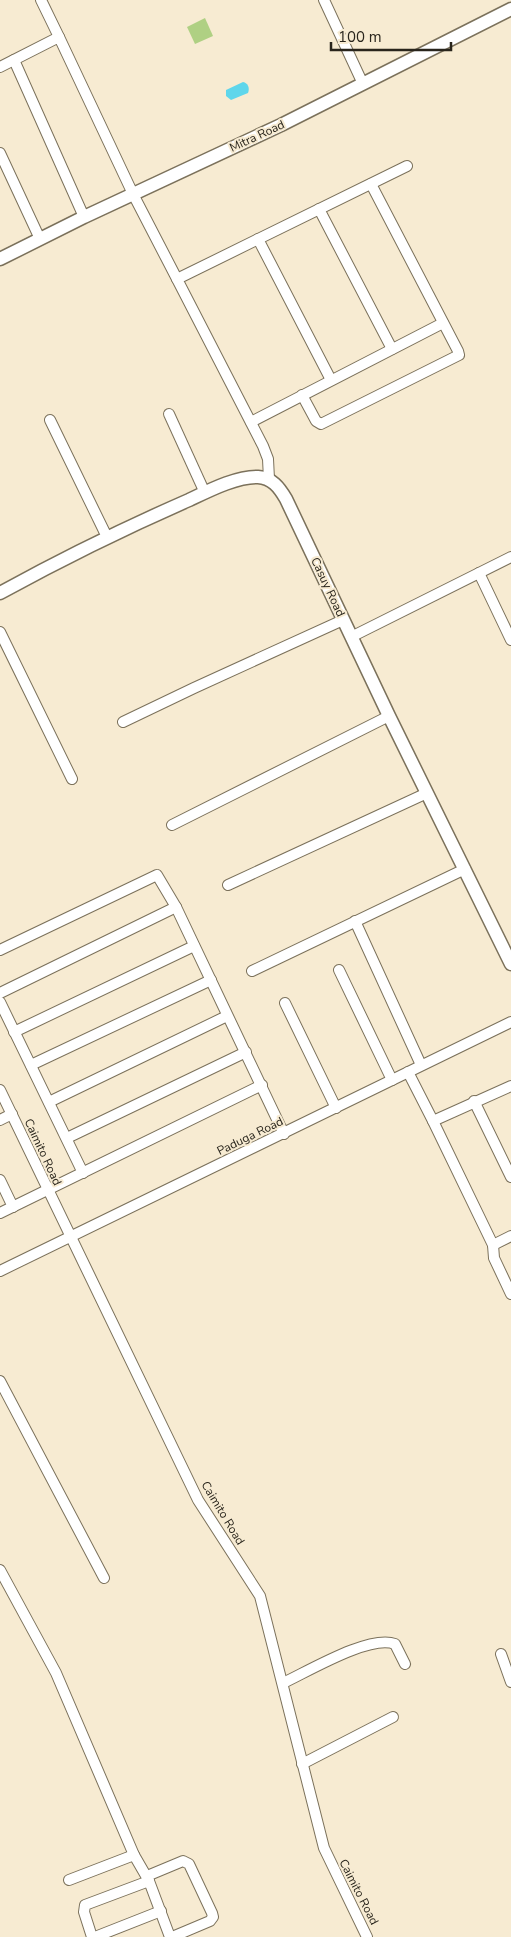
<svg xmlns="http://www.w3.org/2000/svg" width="511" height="1937" font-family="'Nunito Sans',sans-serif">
  <rect width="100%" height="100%" fill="#f7ebd2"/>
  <path fill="#afd083" d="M205,18L213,36L195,44L187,27Z"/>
  <path fill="#5fd6eb" d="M243,82C248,83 250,88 248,93L231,100L226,96V90Z"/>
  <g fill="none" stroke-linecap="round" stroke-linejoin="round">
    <defs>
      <g id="minor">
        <path d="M41,0L59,37"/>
        <path d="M324,0L363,84"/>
        <path d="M14,60L84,217"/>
        <path d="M0,67L59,37L133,194L177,279"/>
        <path d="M0,153L40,239"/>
        <path d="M319,209L392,349"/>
        <path d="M258,239L331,380"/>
        <path d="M302,395L316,421L321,424L459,355L458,351L371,184"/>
        <path d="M169,414L205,493"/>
        <path d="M50,420L107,537"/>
        <path d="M251,422L443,323"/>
        <path d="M269,479L268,459L263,446L177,279L407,166"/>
        <path d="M479,573L511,640"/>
        <path d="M0,632L72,779"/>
        <path d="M351,637L511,557"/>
        <path d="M123,722L194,688L343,620"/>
        <path d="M172,825L389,716"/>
        <path d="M228,885L427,793"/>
        <path d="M355,921L421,1065"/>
        <path d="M0,950L157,875L176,907L284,1134"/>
        <path d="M339,970L392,1080"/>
        <path d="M252,971L465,869"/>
        <path d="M0,993L176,907"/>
        <path d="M0,1002L83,1173"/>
        <path d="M285,1003L336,1108"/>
        <path d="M14,1032L194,946"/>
        <path d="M31,1065L211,980"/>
        <path d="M408,1072L433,1121L493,1245L494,1258L511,1294"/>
        <path d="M0,1090L198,1500L260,1596L324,1848L367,1937"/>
        <path d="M474,1101L511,1177"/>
        <path d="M49,1102L227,1016"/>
        <path d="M0,1120L12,1114"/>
        <path d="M433,1121L511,1086"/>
        <path d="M67,1138L246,1052"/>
        <path d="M0,1180L13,1207"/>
        <path d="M0,1213L262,1085"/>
        <path d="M493,1245L511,1236"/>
        <path d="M0,1271L511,1022"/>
        <path d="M0,1381L104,1578"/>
        <path d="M0,1570L56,1673L134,1855L149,1881L170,1937"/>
        <path d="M501,1654L511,1682"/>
        <path d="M283,1683C307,1672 370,1634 395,1644L405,1664"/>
        <path d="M302,1764L393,1717"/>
        <path d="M147,1876L183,1861L189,1864L212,1913L213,1917L210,1921L172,1937"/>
        <path d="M69,1880L134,1855"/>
        <path d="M92,1937L84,1912L85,1905L149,1881"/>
        <path d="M95,1937L161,1911"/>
      </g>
      <g id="tertiary">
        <path d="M0,259L84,217L281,125L511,9"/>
        <path d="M0,593C62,559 125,528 189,500C208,491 237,476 258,477C272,478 279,487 286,499L389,716L511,964"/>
      </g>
    </defs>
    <use href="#minor" stroke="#7b715b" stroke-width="12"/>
    <use href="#tertiary" stroke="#7b715b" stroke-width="15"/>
    <use href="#minor" stroke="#fff" stroke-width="10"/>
    <use href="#tertiary" stroke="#fff" stroke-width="12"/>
  </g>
  <g text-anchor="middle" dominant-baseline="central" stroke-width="4" stroke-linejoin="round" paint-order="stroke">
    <g font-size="12" fill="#29251c" stroke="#f7ebd2">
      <text transform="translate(257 136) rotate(-25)">Mitra Road</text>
      <text transform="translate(328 587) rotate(65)">Casuy Road</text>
      <text transform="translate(250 1136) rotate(-26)">Paduga Road</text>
      <text transform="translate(43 1152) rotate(65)">Caimito Road</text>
      <text transform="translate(223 1513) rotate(59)">Caimito Road</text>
      <text transform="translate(359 1892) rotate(63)">Caimito Road</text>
    </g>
  </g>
  <path d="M331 42v8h120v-8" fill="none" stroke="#29251c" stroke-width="2.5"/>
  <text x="338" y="42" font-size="15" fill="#29251c" stroke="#f7ebd2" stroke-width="4" paint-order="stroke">100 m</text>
</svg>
